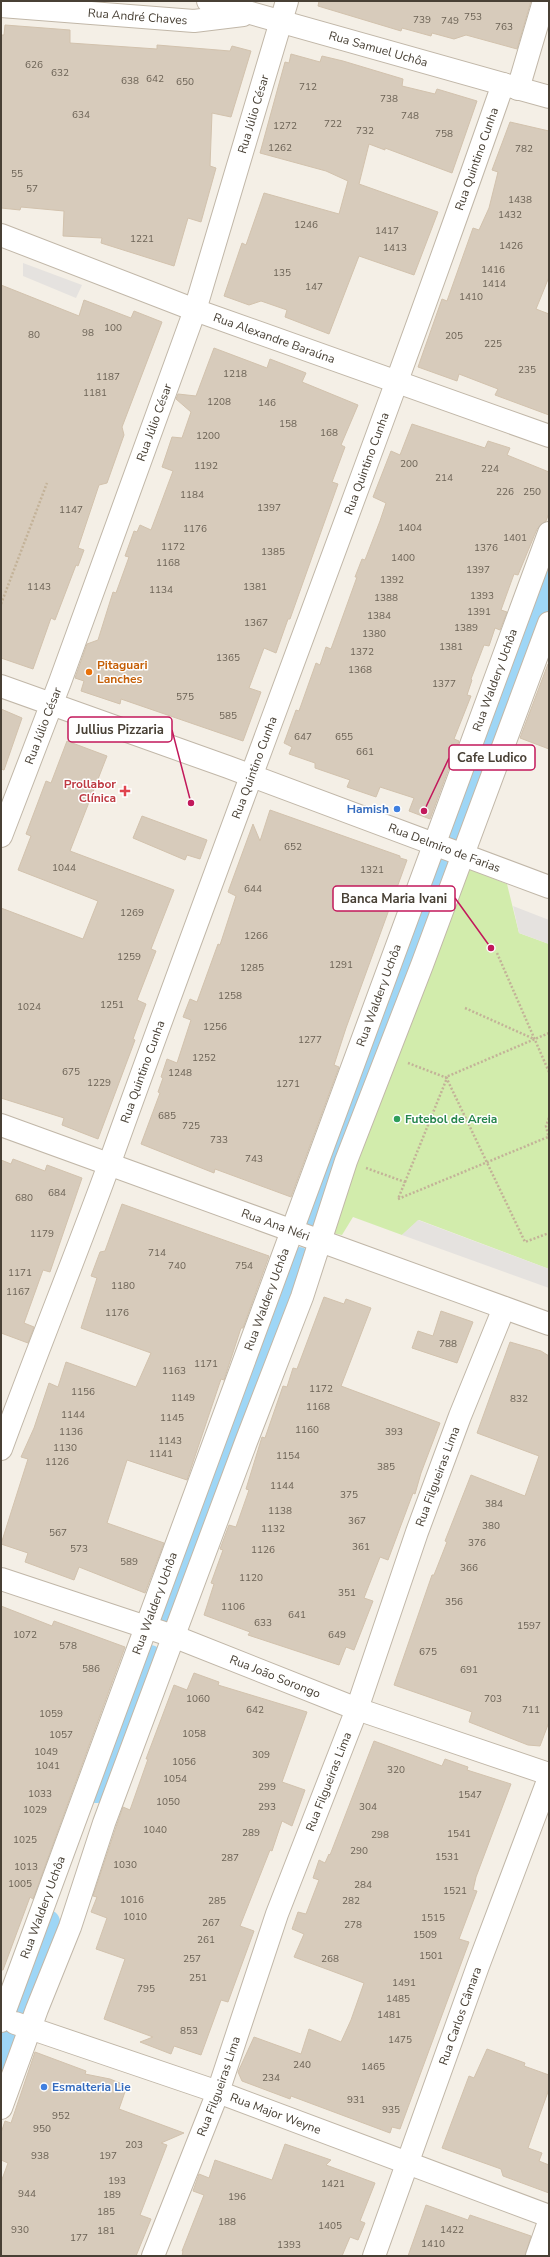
<svg xmlns="http://www.w3.org/2000/svg" width="550" height="2257" font-family="'Nunito Sans',sans-serif">
  <rect width="100%" height="100%" fill="#f4efe6"/>
  <path fill="#d2ecac" d="M464,867L507,884L519,933L549,944V1269L419,1220L402,1235L353,1217L342,1235L323,1231Z"/>
  <g fill="#e5e2df">
    <path d="M23,263L82,285L76,298L23,276Z"/>
    <path d="M513,906L549,920V944L519,933Z"/>
    <path d="M418,1220L549,1269V1288L402,1235Z"/>
  </g>
  <g fill="none" stroke-linecap="round" stroke-linejoin="round">
    <g stroke="#9ed6f6" stroke-width="24">
      <path d="M314,1215L549,578"/>
      <path d="M167,1614L299,1259"/>
      <path d="M97,1791L150,1657"/>
      <path d="M1,2064L48,1922"/>
    </g>
  </g>
  <g fill="#d7cbbb" stroke="#d2c2ad">
    <path d="M319,1H531L517,49L466,35L454,39L432,33L431,36L402,28L401,31L318,6Z"/>
    <path d="M5,25L70,30V43L157,49V45L230,51L232,46L251,51L231,117L212,113L210,166L216,168L201,222L188,218L174,266L101,243L102,238L63,236L64,211L21,207L20,210L1,208V35H4Z"/>
    <path d="M291,54L320,62L322,56L343,61L403,79L402,86L435,94L437,89L477,101L452,173L385,148V150L369,144L359,184L438,212L414,275L359,256L329,334L285,317L287,310L261,301L249,305L224,296L242,243L246,245L264,193L339,214L348,181L326,171L260,153L285,62L289,63Z"/>
    <path d="M510,122L549,131V277L536,309L549,314V415L495,395L498,389L459,374L457,381L418,367L442,299L447,301L473,228L479,230L489,208L498,172L492,170Z"/>
    <path d="M1,285L79,316L84,300L131,318L134,311L162,322L122,427L124,435L107,483L99,485L78,548L84,550L78,566L76,565L55,620L51,618L33,669L1,658Z"/>
    <path d="M214,348L267,368L270,359L301,371L306,373L302,382L358,405L341,445L345,447L332,482L338,484L290,619H288L276,653L264,648L249,688L261,692L243,741L121,699L120,704L81,691L84,681L75,678L87,644L98,640L113,592L116,593L129,557L125,556L134,531L137,532L140,525L151,530L173,471L162,467L172,437L182,438L191,412L176,399L178,394L196,396Z"/>
    <path d="M412,424L485,448L488,441L510,448L507,455L549,472V513L546,521L537,529L518,575L514,574L501,610L507,612L500,630L495,628L489,646L484,645L471,679L472,680L467,695L471,696L454,739L459,741L430,819L409,811L414,798L380,787L376,797L347,787L350,780L315,768V763L289,754L292,747L284,743L296,710L299,711L316,663L320,665L326,647L331,649L357,577H355L362,559L365,560L380,521L386,503L373,497L391,451L400,455Z"/>
    <path d="M548,664L549,665V749L520,738Z"/>
    <path d="M1,709L22,718L4,770L1,769Z"/>
    <path d="M67,741L107,756L70,851L174,890L151,949L156,951L137,1000L146,1004L133,1039L135,1040L98,1139L62,1125L64,1118L1,1098V908L83,939L98,901L18,870L31,836L26,834L46,781L51,783Z"/>
    <path d="M270,810L400,856V858L407,860L346,1028L334,1065L339,1067L291,1197L215,1169L214,1173L141,1144L160,1093L158,1092L163,1078L161,1077L167,1059L177,1063L191,1020L183,1017L190,999L197,1002L218,944L220,945L236,896L228,892L253,824L260,841Z"/>
    <path d="M142,816L207,840L200,859L187,855L185,860L133,838Z"/>
    <path d="M13,1159L45,1171L47,1165L82,1178L50,1272L43,1270L24,1323L34,1327L28,1343L1,1333V1160L11,1164Z"/>
    <path d="M122,1204L269,1256L243,1328H241L224,1380L221,1379L187,1480L127,1460L107,1523L164,1543L145,1593L79,1567L74,1580L25,1562L28,1553L1,1544L28,1459L21,1457L34,1428L49,1383L58,1387L66,1362L136,1387L151,1353L81,1328L97,1278L91,1276L100,1252L105,1251Z"/>
    <path d="M324,1297L344,1304L346,1299L371,1308L341,1386L440,1423L421,1473L415,1494L413,1493L388,1560L380,1557L364,1598L373,1601L354,1650L346,1647L339,1665L248,1635L250,1632L204,1615L214,1584L211,1583L223,1550L220,1549L229,1525L236,1527L249,1490L246,1489L262,1437L265,1438L283,1386L287,1387L293,1368L297,1369Z"/>
    <path d="M441,1311L473,1322L457,1363L412,1348L418,1331L433,1336Z"/>
    <path d="M510,1342L541,1351L549,1356V1722L540,1746L528,1745L469,1722L472,1712L394,1685L432,1575H434L447,1542L445,1541L471,1475L525,1496L539,1456L477,1433Z"/>
    <path d="M1,1606L52,1626L54,1621L125,1647L33,1899L30,1897L3,1970H1Z"/>
    <path d="M194,1673L219,1682L218,1685L307,1712L282,1782L305,1790L292,1826L282,1821L272,1851L270,1850L240,1926L254,1931L228,2002L221,2000L201,2055L174,2046L171,2054L140,2042L153,2037L104,2019L125,1959L96,1949L107,1918L91,1912L97,1897L93,1896L116,1827L123,1807L130,1810L148,1759H146L174,1685L187,1690Z"/>
    <path d="M374,1741L442,1766L445,1759L468,1767L467,1770L511,1784L476,1877L473,1890L477,1891L459,1939L469,1942L400,2129L392,2127L390,2133L291,2096L290,2099L242,2081L238,2072L254,2037L301,2054L309,2029L341,2042L351,2020L364,1983L294,1957L304,1934L292,1929L298,1912L306,1914L319,1880L313,1878L319,1860L325,1863L329,1854L330,1855Z"/>
    <path d="M487,2049L525,2063L524,2066L549,2075V2089L528,2148L542,2153L539,2161L549,2165V2193L503,2176L501,2169L442,2148L469,2076L474,2078Z"/>
    <path d="M35,2052L86,2071L85,2074L110,2079L127,2086L119,2109L184,2133L161,2143L167,2145L140,2215L151,2219L136,2256H1V2182L8,2163L1,2160V2133L5,2121L11,2123Z"/>
    <path d="M285,2144L331,2160L326,2165L375,2183L360,2221L365,2223L358,2240L350,2237L342,2256H182L183,2251H182L204,2195L193,2191L199,2174L209,2178L215,2160L272,2180Z"/>
    <path d="M426,2205L468,2220L470,2215L531,2236L525,2256H408Z"/>
  </g>
  <g fill="none" stroke-linecap="round" stroke-linejoin="round">
    <defs>
      <g id="minor">
        <path id="s1" d="M208,1L549,97"/>
        <path id="s2" d="M1,6L194,21L243,15"/>
        <path d="M518,89L544,1"/>
        <path id="s3" d="M1,235L195,310L549,436"/>
        <path id="s4" d="M1,686L228,767L549,887"/>
        <path id="s5" d="M1,836L60,682L195,310L287,1"/>
        <path id="s6" d="M1,1125L549,1324"/>
        <path id="s7" d="M1,1449C36,1353 75,1258 110,1162C239,802 377,446 503,84"/>
        <path id="s8" d="M1,1579L173,1636L357,1709L549,1774"/>
        <path id="s9" d="M1,2021L549,533"/>
        <path id="s10" d="M15,2023L218,2092L549,2216"/>
        <path d="M1,2108L37,2009L70,1927L104,1823L246,1442L302,1297L346,1161L422,965L549,623"/>
        <path id="s11" d="M153,2256L218,2092L277,1914L357,1709L417,1532L460,1416L504,1308"/>
        <path id="s12" d="M374,2256L478,1966L549,1778"/>
        <path d="M537,2256L549,2222"/>
      </g>
    </defs>
    <use href="#minor" stroke="#c1b7a8" stroke-width="24"/>
    <g stroke="#c3b298" stroke-width="2.5" stroke-dasharray="2 2" stroke-linecap="butt">
      <path d="M1,604L47,483"/>
      <path d="M497,953L549,1072"/>
      <path d="M465,1008L534,1039"/>
      <path d="M549,1033L446,1077L525,1242L549,1233"/>
      <path d="M549,1118L546,1126L549,1139"/>
      <path d="M366,1168L405,1182L398,1199"/>
      <path d="M405,1182L447,1078L408,1063"/>
      <path d="M398,1199L548,1137"/>
    </g>
    <use href="#minor" stroke="#fff" stroke-width="22"/>
  </g>
  <circle fill="#e8710a" stroke="#fff" stroke-width="1.5" cx="89" cy="672" r="4"/>
  <path fill="#e0444e" stroke="#fff" stroke-width="1.5" d="M123 785h4v4h4v4h-4v4h-4v-4h-4v-4h4z"/>
  <g fill="#3f7fe0" stroke="#fff" stroke-width="1.5">
    <circle cx="397" cy="809" r="4"/>
    <circle cx="44" cy="2087" r="4"/>
  </g>
  <circle fill="#2e9e5b" stroke="#fff" stroke-width="1.5" cx="397" cy="1119" r="4"/>
  <g text-anchor="middle" dominant-baseline="central" stroke-width="3" stroke-linejoin="round" paint-order="stroke">
    <g font-size="10" fill="#6c6356">
      <text x="473" y="17">753</text>
      <text x="422" y="20">739</text>
      <text x="450" y="21">749</text>
      <text x="504" y="27">763</text>
      <text x="34" y="65">626</text>
      <text x="60" y="73">632</text>
      <text x="155" y="79">642</text>
      <text x="130" y="81">638</text>
      <text x="185" y="82">650</text>
      <text x="308" y="87">712</text>
      <text x="389" y="99">738</text>
      <text x="81" y="115">634</text>
      <text x="410" y="116">748</text>
      <text x="333" y="124">722</text>
      <text x="285" y="126">1272</text>
      <text x="365" y="131">732</text>
      <text x="444" y="134">758</text>
      <text x="280" y="148">1262</text>
      <text x="524" y="149">782</text>
      <text x="17" y="174">55</text>
      <text x="32" y="189">57</text>
      <text x="520" y="200">1438</text>
      <text x="510" y="215">1432</text>
      <text x="306" y="225">1246</text>
      <text x="387" y="231">1417</text>
      <text x="142" y="239">1221</text>
      <text x="511" y="246">1426</text>
      <text x="395" y="248">1413</text>
      <text x="493" y="270">1416</text>
      <text x="282" y="273">135</text>
      <text x="494" y="284">1414</text>
      <text x="314" y="287">147</text>
      <text x="471" y="297">1410</text>
      <text x="113" y="328">100</text>
      <text x="88" y="333">98</text>
      <text x="34" y="335">80</text>
      <text x="454" y="336">205</text>
      <text x="493" y="344">225</text>
      <text x="527" y="370">235</text>
      <text x="235" y="374">1218</text>
      <text x="108" y="377">1187</text>
      <text x="95" y="393">1181</text>
      <text x="219" y="402">1208</text>
      <text x="267" y="403">146</text>
      <text x="288" y="424">158</text>
      <text x="329" y="433">168</text>
      <text x="208" y="436">1200</text>
      <text x="409" y="464">200</text>
      <text x="206" y="466">1192</text>
      <text x="490" y="469">224</text>
      <text x="444" y="478">214</text>
      <text x="505" y="492">226</text>
      <text x="532" y="492">250</text>
      <text x="192" y="495">1184</text>
      <text x="269" y="508">1397</text>
      <text x="71" y="510">1147</text>
      <text x="410" y="528">1404</text>
      <text x="195" y="529">1176</text>
      <text x="515" y="538">1401</text>
      <text x="173" y="547">1172</text>
      <text x="486" y="548">1376</text>
      <text x="273" y="552">1385</text>
      <text x="403" y="558">1400</text>
      <text x="168" y="563">1168</text>
      <text x="478" y="570">1397</text>
      <text x="392" y="580">1392</text>
      <text x="39" y="587">1143</text>
      <text x="255" y="587">1381</text>
      <text x="161" y="590">1134</text>
      <text x="482" y="596">1393</text>
      <text x="386" y="598">1388</text>
      <text x="479" y="612">1391</text>
      <text x="379" y="616">1384</text>
      <text x="256" y="623">1367</text>
      <text x="466" y="628">1389</text>
      <text x="374" y="634">1380</text>
      <text x="451" y="647">1381</text>
      <text x="362" y="652">1372</text>
      <text x="228" y="658">1365</text>
      <text x="360" y="670">1368</text>
      <text x="444" y="684">1377</text>
      <text x="185" y="697">575</text>
      <text x="228" y="716">585</text>
      <text x="303" y="737">647</text>
      <text x="344" y="737">655</text>
      <text x="365" y="752">661</text>
      <text x="293" y="847">652</text>
      <text x="64" y="868">1044</text>
      <text x="372" y="870">1321</text>
      <text x="253" y="889">644</text>
      <text x="132" y="913">1269</text>
      <text x="256" y="936">1266</text>
      <text x="129" y="957">1259</text>
      <text x="341" y="965">1291</text>
      <text x="252" y="968">1285</text>
      <text x="230" y="996">1258</text>
      <text x="112" y="1005">1251</text>
      <text x="29" y="1007">1024</text>
      <text x="215" y="1027">1256</text>
      <text x="310" y="1040">1277</text>
      <text x="204" y="1058">1252</text>
      <text x="71" y="1072">675</text>
      <text x="180" y="1073">1248</text>
      <text x="99" y="1083">1229</text>
      <text x="288" y="1084">1271</text>
      <text x="167" y="1116">685</text>
      <text x="191" y="1126">725</text>
      <text x="219" y="1140">733</text>
      <text x="254" y="1159">743</text>
      <text x="57" y="1193">684</text>
      <text x="24" y="1198">680</text>
      <text x="42" y="1234">1179</text>
      <text x="157" y="1253">714</text>
      <text x="177" y="1266">740</text>
      <text x="244" y="1266">754</text>
      <text x="20" y="1273">1171</text>
      <text x="123" y="1286">1180</text>
      <text x="18" y="1292">1167</text>
      <text x="117" y="1313">1176</text>
      <text x="448" y="1344">788</text>
      <text x="206" y="1364">1171</text>
      <text x="174" y="1371">1163</text>
      <text x="321" y="1389">1172</text>
      <text x="83" y="1392">1156</text>
      <text x="183" y="1398">1149</text>
      <text x="519" y="1399">832</text>
      <text x="318" y="1407">1168</text>
      <text x="73" y="1415">1144</text>
      <text x="172" y="1418">1145</text>
      <text x="307" y="1430">1160</text>
      <text x="71" y="1432">1136</text>
      <text x="394" y="1432">393</text>
      <text x="170" y="1441">1143</text>
      <text x="65" y="1448">1130</text>
      <text x="161" y="1454">1141</text>
      <text x="288" y="1456">1154</text>
      <text x="57" y="1462">1126</text>
      <text x="386" y="1467">385</text>
      <text x="282" y="1486">1144</text>
      <text x="349" y="1495">375</text>
      <text x="494" y="1504">384</text>
      <text x="280" y="1511">1138</text>
      <text x="357" y="1521">367</text>
      <text x="491" y="1526">380</text>
      <text x="273" y="1529">1132</text>
      <text x="58" y="1533">567</text>
      <text x="477" y="1543">376</text>
      <text x="361" y="1547">361</text>
      <text x="79" y="1549">573</text>
      <text x="263" y="1550">1126</text>
      <text x="129" y="1562">589</text>
      <text x="469" y="1568">366</text>
      <text x="251" y="1578">1120</text>
      <text x="347" y="1593">351</text>
      <text x="454" y="1602">356</text>
      <text x="233" y="1607">1106</text>
      <text x="297" y="1615">641</text>
      <text x="263" y="1623">633</text>
      <text x="529" y="1626">1597</text>
      <text x="25" y="1635">1072</text>
      <text x="337" y="1635">649</text>
      <text x="68" y="1646">578</text>
      <text x="428" y="1652">675</text>
      <text x="91" y="1669">586</text>
      <text x="469" y="1670">691</text>
      <text x="198" y="1699">1060</text>
      <text x="493" y="1699">703</text>
      <text x="255" y="1710">642</text>
      <text x="531" y="1710">711</text>
      <text x="51" y="1714">1059</text>
      <text x="194" y="1734">1058</text>
      <text x="61" y="1735">1057</text>
      <text x="46" y="1752">1049</text>
      <text x="261" y="1755">309</text>
      <text x="184" y="1762">1056</text>
      <text x="48" y="1766">1041</text>
      <text x="396" y="1770">320</text>
      <text x="175" y="1779">1054</text>
      <text x="267" y="1787">299</text>
      <text x="40" y="1794">1033</text>
      <text x="470" y="1795">1547</text>
      <text x="168" y="1802">1050</text>
      <text x="267" y="1807">293</text>
      <text x="368" y="1807">304</text>
      <text x="35" y="1810">1029</text>
      <text x="155" y="1830">1040</text>
      <text x="251" y="1833">289</text>
      <text x="459" y="1834">1541</text>
      <text x="380" y="1835">298</text>
      <text x="25" y="1840">1025</text>
      <text x="359" y="1851">290</text>
      <text x="447" y="1857">1531</text>
      <text x="230" y="1858">287</text>
      <text x="125" y="1865">1030</text>
      <text x="26" y="1867">1013</text>
      <text x="20" y="1884">1005</text>
      <text x="363" y="1885">284</text>
      <text x="455" y="1891">1521</text>
      <text x="132" y="1900">1016</text>
      <text x="217" y="1901">285</text>
      <text x="351" y="1901">282</text>
      <text x="135" y="1917">1010</text>
      <text x="433" y="1918">1515</text>
      <text x="211" y="1923">267</text>
      <text x="353" y="1925">278</text>
      <text x="425" y="1935">1509</text>
      <text x="206" y="1940">261</text>
      <text x="431" y="1956">1501</text>
      <text x="192" y="1959">257</text>
      <text x="330" y="1959">268</text>
      <text x="198" y="1978">251</text>
      <text x="404" y="1983">1491</text>
      <text x="146" y="1989">795</text>
      <text x="398" y="1999">1485</text>
      <text x="389" y="2015">1481</text>
      <text x="189" y="2031">853</text>
      <text x="400" y="2040">1475</text>
      <text x="302" y="2065">240</text>
      <text x="373" y="2067">1465</text>
      <text x="271" y="2078">234</text>
      <text x="356" y="2100">931</text>
      <text x="391" y="2110">935</text>
      <text x="61" y="2116">952</text>
      <text x="42" y="2129">950</text>
      <text x="134" y="2145">203</text>
      <text x="40" y="2156">938</text>
      <text x="108" y="2156">197</text>
      <text x="117" y="2181">193</text>
      <text x="333" y="2184">1421</text>
      <text x="27" y="2194">944</text>
      <text x="112" y="2195">189</text>
      <text x="237" y="2197">196</text>
      <text x="106" y="2212">185</text>
      <text x="227" y="2222">188</text>
      <text x="330" y="2226">1405</text>
      <text x="20" y="2230">930</text>
      <text x="452" y="2230">1422</text>
      <text x="106" y="2231">181</text>
      <text x="79" y="2238">177</text>
      <text x="433" y="2244">1410</text>
      <text x="289" y="2245">1393</text>
    </g>
    <g font-size="12" fill="#484035" stroke="#fff">
      <text stroke="none"><textPath href="#s2" startOffset="137">Rua André Chaves</textPath></text>
      <text stroke="none"><textPath href="#s1" startOffset="177">Rua Samuel Uchôa</textPath></text>
      <text stroke="none"><textPath href="#s5" startOffset="765">Rua Júlio César</textPath></text>
      <text stroke="none"><textPath href="#s7" startOffset="1375">Rua Quintino Cunha</textPath></text>
      <text stroke="none"><textPath href="#s3" startOffset="292">Rua Alexandre Baraúna</textPath></text>
      <text stroke="none"><textPath href="#s5" startOffset="441">Rua Júlio César</textPath></text>
      <text stroke="none"><textPath href="#s7" startOffset="1051">Rua Quintino Cunha</textPath></text>
      <text stroke="none"><textPath href="#s9" startOffset="1429">Rua Waldery Uchôa</textPath></text>
      <text stroke="none"><textPath href="#s5" startOffset="118">Rua Júlio César</textPath></text>
      <text stroke="none"><textPath href="#s7" startOffset="727">Rua Quintino Cunha</textPath></text>
      <text stroke="none"><textPath href="#s4" startOffset="472">Rua Delmiro de Farias</textPath></text>
      <text stroke="none"><textPath href="#s9" startOffset="1093">Rua Waldery Uchôa</textPath></text>
      <text stroke="none"><textPath href="#s7" startOffset="403">Rua Quintino Cunha</textPath></text>
      <text stroke="none"><textPath href="#s6" startOffset="292">Rua Ana Néri</textPath></text>
      <text stroke="none"><textPath href="#s9" startOffset="769">Rua Waldery Uchôa</textPath></text>
      <text stroke="none"><textPath href="#s11" startOffset="830">Rua Filgueiras Lima</textPath></text>
      <text stroke="none"><textPath href="#s9" startOffset="445">Rua Waldery Uchôa</textPath></text>
      <text stroke="none"><textPath href="#s8" startOffset="291">Rua João Sorongo</textPath></text>
      <text stroke="none"><textPath href="#s11" startOffset="506">Rua Filgueiras Lima</textPath></text>
      <text stroke="none"><textPath href="#s9" startOffset="121">Rua Waldery Uchôa</textPath></text>
      <text stroke="none"><textPath href="#s12" startOffset="255">Rua Carlos Câmara</textPath></text>
      <text stroke="none"><textPath href="#s11" startOffset="182">Rua Filgueiras Lima</textPath></text>
      <text stroke="none"><textPath href="#s10" startOffset="276">Rua Major Weyne</textPath></text>
    </g>
    <g font-size="12" font-weight="bold" fill="#c56008" stroke="#fff" text-anchor="start">
      <text x="97" y="665">Pitaguari<tspan x="97" dy="14">Lanches</tspan></text>
    </g>
    <g font-size="12" font-weight="bold" fill="#be3a42" stroke="#fff" text-anchor="end">
      <text x="116" y="784">Prollabor<tspan x="116" dy="14">Clínica</tspan></text>
    </g>
    <g font-size="12" font-weight="bold" fill="#366cbe" stroke="#fff" text-anchor="end">
      <text x="389" y="809">Hamish</text>
      <text x="52" y="2087" text-anchor="start">Esmalteria Lie</text>
    </g>
    <g font-size="12" font-weight="bold" fill="#27864d" stroke="#fff" text-anchor="start">
      <text x="405" y="1119">Futebol de Areia</text>
    </g>
  </g>
  <path fill="none" stroke="#c2185b" stroke-width="1.5" d="M191 803L172 730M424 811L449 758M491 948L455 898"/>
  <g fill="#c2185b" stroke="#fff" stroke-width="1.5">
    <circle cx="191" cy="803" r="4"/>
    <circle cx="424" cy="811" r="4"/>
    <circle cx="491" cy="948" r="4"/>
  </g>
  <g fill="#fff" stroke="#c2185b" stroke-width="1.5">
    <rect x="68" y="717" width="104" height="25" rx="4"/>
    <rect x="449" y="745" width="86" height="25" rx="4"/>
    <rect x="333" y="886" width="122" height="25" rx="4"/>
  </g>
  <g font-size="13" text-anchor="middle" font-weight="bold" fill="#484035">
    <text x="120" y="734">Jullius Pizzaria</text>
    <text x="492" y="762">Cafe Ludico</text>
    <text x="394" y="903">Banca Maria Ivani</text>
  </g>
  <rect width="550" height="2257" fill="none" stroke="#484035" stroke-width="4"/>
</svg>
